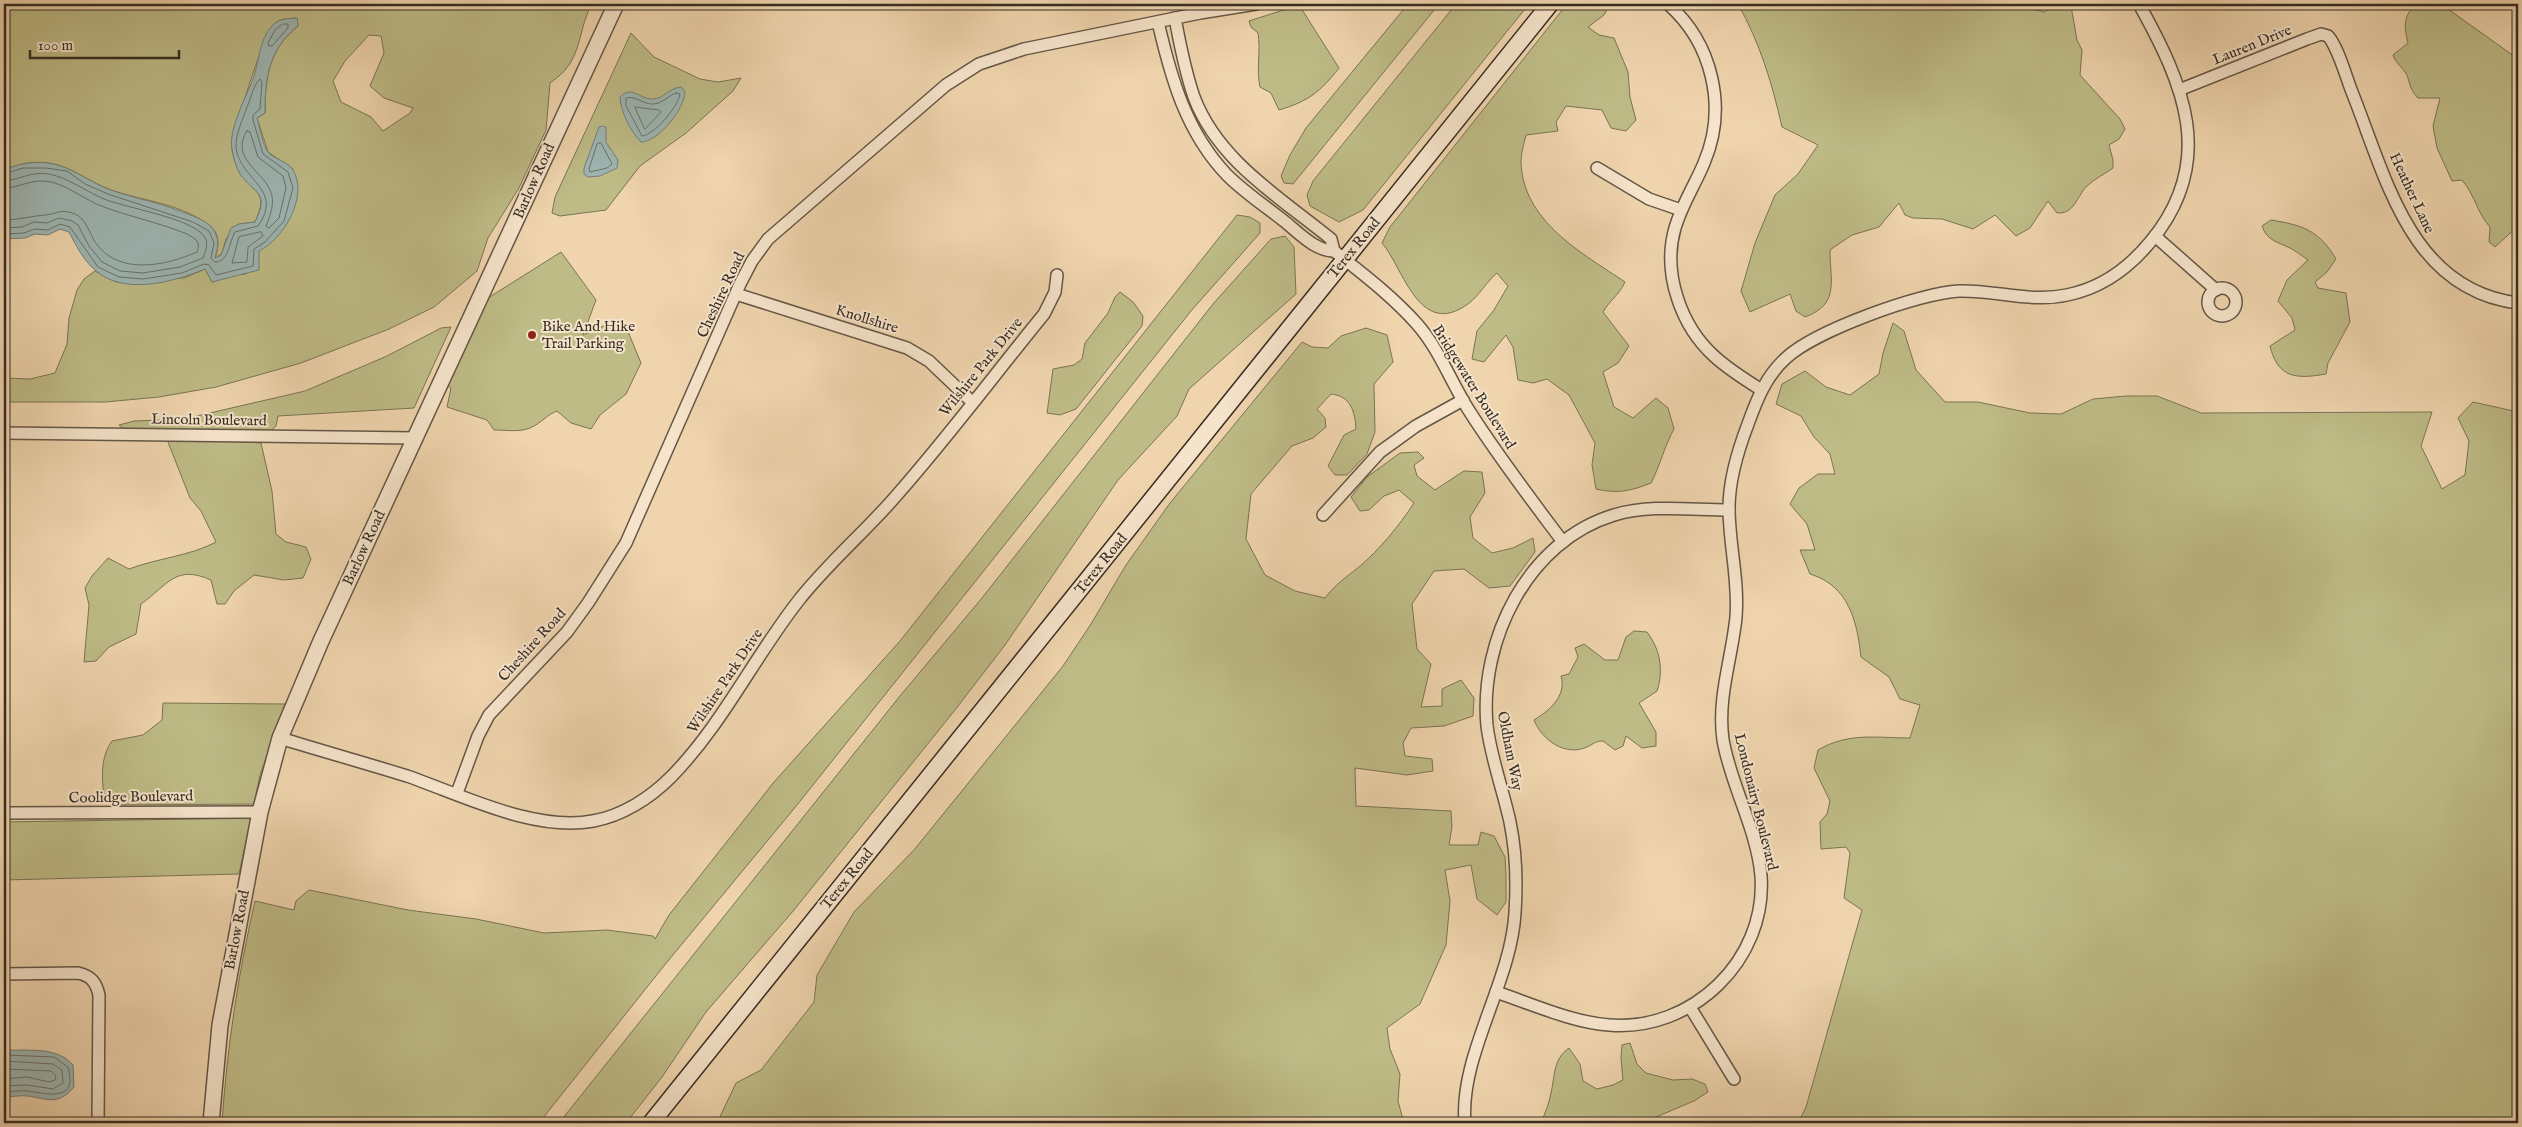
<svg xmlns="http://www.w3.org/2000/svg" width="2522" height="1127" font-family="'IM FELL English',serif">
  <rect width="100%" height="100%" fill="#efd4ad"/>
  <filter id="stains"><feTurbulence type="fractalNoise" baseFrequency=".004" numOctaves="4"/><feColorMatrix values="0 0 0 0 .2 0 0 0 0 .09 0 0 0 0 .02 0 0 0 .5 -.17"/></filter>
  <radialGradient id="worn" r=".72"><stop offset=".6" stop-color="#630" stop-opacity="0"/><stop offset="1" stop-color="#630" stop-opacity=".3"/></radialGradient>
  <g fill="#bebb86" stroke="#7a7454" fill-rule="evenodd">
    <path d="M4,4H592C580,24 581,53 565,70C561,75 555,79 550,83L546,130L519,188L488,238L477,271L434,307L389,329L301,363L216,387L159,397L105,402H4V378L30,379L55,373L67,344L69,318L77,290L84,279L95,271L117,282L184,278L205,269L212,282L234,275L246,274L259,251L293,169L268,152L257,118L265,113C265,77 269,49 298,26L296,18C287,19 279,18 272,26C265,33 230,139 232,149C233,157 236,167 241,174C255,195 269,191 255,222L239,224L226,239L222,253L215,259C218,248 221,235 211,227C184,204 143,201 111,190C88,182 72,166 48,163C32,161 18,164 4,170ZM369,35L381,36L384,53L370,86L384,98L413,108L410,113L383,131L371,117L341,102L333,81L345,61Z"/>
    <path d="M1408,4H1439L1293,184L1284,183L1281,176L1290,155L1306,128Z"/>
    <path d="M1456,4H1529L1363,210L1339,222L1310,206L1307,195L1313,181Z"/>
    <path d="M1567,4H1610L1604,15L1588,27L1599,35L1614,38L1628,72L1630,97L1636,120L1626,131L1611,128L1602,110L1566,106L1556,122L1558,131L1526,135C1524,143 1521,153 1521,161C1522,221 1582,253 1625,282C1619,295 1610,300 1603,312L1629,346L1618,363L1603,372L1614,407L1633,418L1656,398L1668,408L1674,429C1664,447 1660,466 1651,483C1631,491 1617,494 1596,489L1592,465L1595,443L1569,395L1547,379L1533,383L1518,380L1513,347L1506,335L1484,362L1472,359L1477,331L1494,310L1508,286L1497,273C1487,281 1479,296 1468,304C1419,339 1404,269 1382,243L1390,227Z"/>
    <path d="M1738,4H2026L2033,9L2044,12L2057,4L2071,6L2077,40L2082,50L2080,75L2120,119L2125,129L2119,139L2109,145L2113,160V168C2105,174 2094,179 2087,186C2076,197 2075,214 2057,213L2048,201L2030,228L2016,236L1995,215L1973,229L1942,219L1913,218L1905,215L1899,203L1879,227L1852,235L1830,250C1830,282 1840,304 1805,317L1796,311L1790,294L1750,312L1741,291L1755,243L1775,195L1798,174L1818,145L1782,127C1772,83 1760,43 1738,4Z"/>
    <path d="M2415,4H2444L2448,9L2518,59V226L2495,247L2489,242L2490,227C2477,213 2475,195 2462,180L2452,181L2437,148L2433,126L2440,98H2418C2407,86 2411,81 2405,72C2400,65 2396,63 2393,55L2408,43C2404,26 2403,18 2415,4Z"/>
    <path d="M1299,5L1339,68C1320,92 1309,101 1279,110L1271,93L1260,87C1256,69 1261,51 1258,33L1251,27L1249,21Z"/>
    <path d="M631,33L654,57L700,79L718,82L741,78L733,91L686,133L640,166L606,210L560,216L552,213L555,197Z"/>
    <path d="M1237,215L1250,217L1260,223V233L1191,311L797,805L663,967L539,1123H222C227,1048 238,975 255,901L294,910L296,901L309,890L408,910L476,919L544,933L607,930L653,936L655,939L669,915L774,782L900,641Z"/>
    <path d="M2271,220C2302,225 2319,230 2336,259L2327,272L2315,282L2318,288L2346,293L2350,322L2328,363L2326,374C2297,379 2278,379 2270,346L2295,330L2292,318L2278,301L2287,280L2308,260C2302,256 2296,251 2290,248C2278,242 2267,241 2262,226Z"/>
    <path d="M1285,236L1294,247L1296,294L1189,389L1177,416L1118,480L1005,645L955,710L794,910L706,1012L662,1077L626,1123H559L900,696L982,598L1213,304L1271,239Z"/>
    <path d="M561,252L596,300L583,335L606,325L624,322L641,363L626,394L600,415L591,429L571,423L557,411C547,415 543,421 534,426C523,433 507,430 494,430L487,420L447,407L451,388L448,386L488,298Z"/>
    <path d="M1120,292L1133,302L1143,316L1142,326L1076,409L1060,415L1047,413L1053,369L1074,365L1082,359L1085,343L1108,313L1115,297Z"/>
    <path d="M1893,323L1904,331L1916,370L1945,402H1978L2030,413L2061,414L2093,399L2126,396H2157L2201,413L2432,412L2421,446L2442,489L2465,475L2469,441L2458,418L2473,402L2518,412V1123H1798L1806,1107L1862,910L1844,898L1850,853L1846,847L1821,849L1820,822L1827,814L1830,801L1814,768L1818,750C1849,732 1876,738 1910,738L1920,705L1900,699L1889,677L1861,657C1857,621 1849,586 1810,574L1800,550H1815L1807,524L1790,504L1799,488L1818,474H1835L1830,454L1814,437L1801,416L1776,404L1782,384L1805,371L1826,387L1850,395L1879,374L1883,353Z"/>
    <path d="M451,327L414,408L278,416L276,426L270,432L124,429L119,425L134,421L184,419L305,391L387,356L441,328Z"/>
    <path d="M1366,328L1387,335L1393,362L1374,384L1375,432L1367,454L1347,475H1335L1328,466L1344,435L1356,429C1355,412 1351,396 1331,394L1317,409L1325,418L1326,427L1313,438L1292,446L1251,494L1246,539L1265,575L1295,591L1325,598C1336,584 1345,578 1359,567C1380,549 1399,526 1414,503L1399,490L1384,496L1369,510L1360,511L1351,497L1367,477L1400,453L1418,452L1424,458L1414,465L1417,476L1435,490L1464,471L1482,472L1485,493L1470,517L1473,538L1492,553L1513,548L1533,538L1535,552L1510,586L1489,588L1464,569L1434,571L1412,604L1417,649L1431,664L1421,707L1442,706V689L1461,680L1474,698L1473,716L1444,726L1411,728L1403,743L1405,756L1432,759L1433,771L1407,775L1355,768L1356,806L1451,811L1452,827L1449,845H1478L1481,832L1494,836L1505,857L1506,875V902L1497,915L1477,899L1471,865L1445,870L1450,901L1446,945L1420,1004L1387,1028L1390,1049L1400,1074L1398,1101L1404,1123H717L736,1083L761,1070L814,1002L817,975L854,912L914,850L1063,666L1091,624L1126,565L1170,503L1302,342L1312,347L1328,348L1341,336Z"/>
    <path d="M166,437L261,443L272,491L276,534L286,542L306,547L311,559L303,578L284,580L254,575L234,591L225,604H217L211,580C175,564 168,585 141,604L136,634L109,647L96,661L84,662L89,605L85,588L92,576L108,558L129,569C158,558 190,556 216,542L201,511L190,498Z"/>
    <path d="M1634,631L1647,632C1660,649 1664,670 1657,691L1639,703L1656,732V746L1642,748L1626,736L1623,746L1615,750L1603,741C1596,741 1595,743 1589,746C1566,758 1542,740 1534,720C1549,711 1567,696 1561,676L1569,674L1578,657L1575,648L1584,644L1605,660H1618L1626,637Z"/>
    <path d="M163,703L285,704L260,775L254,804L112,805L104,798C102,777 100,758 112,741L143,735L162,720Z"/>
    <path d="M251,818L239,874L4,880V822Z"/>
    <path d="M1630,1043L1637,1064L1646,1073L1673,1080L1692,1079L1705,1084L1708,1092L1694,1101L1656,1117L1659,1123H1541C1545,1113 1549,1104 1551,1093C1555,1076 1553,1059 1569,1048L1580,1064L1583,1081L1597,1089L1613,1085L1623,1080L1621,1058L1622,1045Z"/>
  </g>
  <g fill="#9db6b3" stroke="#747f79">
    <path d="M297,18L298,26C269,49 265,77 265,113L257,118C260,127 262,144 268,152C273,159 288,161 293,170C309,196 283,240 259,251V270L212,282L205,269C174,282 123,296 95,270C83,260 76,245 69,232L60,229L48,235L35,234L25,238L4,239V170C18,164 32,161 48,163C72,166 88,182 111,190C133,198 157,202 180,211C190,215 207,220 213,229C220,239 218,247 215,258L221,255L231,228L239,224L255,222C270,191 255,195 240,174C236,167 233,156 232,149C228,130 246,97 253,79C259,63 259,39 272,26C279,18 287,19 297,18Z"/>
    <path d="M681,87L685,92C685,108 658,142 641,142C630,131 621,112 620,97C631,85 640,99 652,99C664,99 669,88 681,87Z"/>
    <path d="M603,126L606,127V142L618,160L617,168L600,176L588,177L584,174V168L599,127Z"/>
    <path d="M4,1050C27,1051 57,1046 73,1065L74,1087C58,1106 48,1099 28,1096C20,1095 11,1097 4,1097Z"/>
  </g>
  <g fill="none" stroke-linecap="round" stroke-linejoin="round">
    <g stroke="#6a726b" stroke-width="1">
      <path d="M283,24H288V28L272,46H269L268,43L275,30Z"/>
      <path d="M676,93L680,94C678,107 654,135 642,136L626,106V98C635,95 644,105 654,104C663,103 668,96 676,93Z"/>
      <path d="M635,107L659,110L661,112L645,129Z"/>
      <path d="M247,131L250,132L258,157L283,176L286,188L279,218L269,228L266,226C271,214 276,200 269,188C261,171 230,157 247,131Z"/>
      <path d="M601,143L612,164L607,168L590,172L589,169L597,144Z"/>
      <path d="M4,174L23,168H46L67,171L85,184L108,194L193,222L209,231L214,243L211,258L215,262C229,262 229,242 235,232L258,226C284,189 241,181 236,148C235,135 243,119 247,107C251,99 253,85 260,79L262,82L260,109L253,115V120L263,154L288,172L293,188L284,221L265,242L254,249L253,266L216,275L209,265L204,264L182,273L143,279L119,277L98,267L70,227L60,224L48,230L35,229L24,233L4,234"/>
      <path d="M4,181C20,180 30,171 49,174C69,178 85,191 104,199C126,208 191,218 204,236C209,242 206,251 203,258L180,267L143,273L120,271L102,262L89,246L78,225L72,221L59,218L47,223L34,222L22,227L4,228"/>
      <path d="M4,188C18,188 29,180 45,181C66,183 84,200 104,207C131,217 160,223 187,234C196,239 201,242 197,252C165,266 118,276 95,242C89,232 86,219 75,214C60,208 58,214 45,215C31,216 18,220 4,220"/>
      <path d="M261,232L263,236L248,247L247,262L232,263L239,237Z"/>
      <path d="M4,1055L54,1057L68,1067C78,1102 49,1094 28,1091C20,1090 11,1092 4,1092"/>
      <path d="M4,1061L53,1064L62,1070L63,1083L53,1089L27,1085L4,1086"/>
      <path d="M4,1069L51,1071L56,1076L55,1080L49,1082L27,1077L4,1079"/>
    </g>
    <defs>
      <g id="minor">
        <path d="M1668,4C1712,43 1728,107 1704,163C1695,185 1682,204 1675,228C1662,273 1681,326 1714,356C1728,369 1744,379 1760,389"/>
        <path d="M1175,18C1180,45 1185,71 1194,97C1218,161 1281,198 1331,239L1334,251C1363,274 1392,296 1417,324C1439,349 1450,380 1468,409C1497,455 1530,498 1563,542"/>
        <path d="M1158,22C1171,78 1186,132 1227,175C1244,192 1265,206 1284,221C1298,232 1315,251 1334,251"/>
        <path d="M2179,90L2307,39L2321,34L2328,36C2338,47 2346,77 2352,92C2386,177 2410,290 2518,303"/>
        <path d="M1597,168L1649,199L1681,210"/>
        <path d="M2155,236L2216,290"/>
        <circle cx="2222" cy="302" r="14"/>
        <path d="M736,294L907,348L929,361L972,402"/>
        <path d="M4,433L415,438"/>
        <path d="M1323,515L1380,452L1416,426L1463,400"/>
        <path d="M280,738C322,751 365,763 407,776C462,795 534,832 593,821C622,816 650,798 671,777C723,724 754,657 799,600C829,562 865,532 896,496C948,437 995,374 1044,314L1055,292L1057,275"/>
        <path d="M457,793L478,736L489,715L567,632L588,603L626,543L740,284L752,261L768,239L946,85L979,64L1024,49L1200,13L1256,4"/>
        <path d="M4,813L260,812"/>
        <path d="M4,974L78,973C91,976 96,982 99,995L98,1123"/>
        <path d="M1496,992C1532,1004 1571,1022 1609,1025C1692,1032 1767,960 1761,876C1757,829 1731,786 1723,740C1717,698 1732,658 1736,617C1739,580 1729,544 1729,508C1729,480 1738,450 1748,424C1757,399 1766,376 1786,358C1815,331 1919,293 1959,291C1996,290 2030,303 2067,295C2102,288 2129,268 2151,241C2217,161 2184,85 2139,4"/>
        <path d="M1690,1007L1734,1079"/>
        <path d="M1465,1123C1459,1056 1511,983 1515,913C1517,883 1516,851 1510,822C1503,790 1491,758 1487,726C1479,640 1528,541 1614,515C1650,504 1692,510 1729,510"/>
      </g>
      <path id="tertiary" d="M211,1123L220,1025L260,812L280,738L321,641L616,4"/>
      <path id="secondary" d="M651,1123L1550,4"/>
    </defs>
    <use href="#minor" stroke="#645746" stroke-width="14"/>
    <use href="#tertiary" stroke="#645746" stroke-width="18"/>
    <use href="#secondary" stroke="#362d23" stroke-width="19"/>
    <use href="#minor" stroke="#f5e3ca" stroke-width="11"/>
    <use href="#tertiary" stroke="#f5e3ca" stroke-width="15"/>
    <use href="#secondary" stroke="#f5e3ca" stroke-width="16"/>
  </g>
  <circle fill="#8f2418" stroke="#f5e3ca" stroke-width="2" cx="532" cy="335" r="5"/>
  <g text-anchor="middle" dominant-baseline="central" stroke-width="4" stroke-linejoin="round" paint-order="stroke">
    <g font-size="15" fill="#362d23" stroke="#f5e3ca">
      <text transform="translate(2252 45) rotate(-22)">Lauren Drive</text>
      <text transform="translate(534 181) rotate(-66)">Barlow Road</text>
      <text transform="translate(2412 193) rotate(65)">Heather Lane</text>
      <text transform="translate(1354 248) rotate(-51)">Terex Road</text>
      <text transform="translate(721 295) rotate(-65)">Cheshire Road</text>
      <text transform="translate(867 319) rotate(17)">Knollshire</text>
      <text transform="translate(981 367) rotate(-51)">Wilshire Park Drive</text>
      <text transform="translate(1474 387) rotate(58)">Bridgewater Boulevard</text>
      <text transform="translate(209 420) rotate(1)">Lincoln Boulevard</text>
      <text transform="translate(364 548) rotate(-65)">Barlow Road</text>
      <text transform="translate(1101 564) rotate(-51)">Terex Road</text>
      <text transform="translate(532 645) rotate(-48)">Cheshire Road</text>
      <text transform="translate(725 681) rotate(-56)">Wilshire Park Drive</text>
      <text transform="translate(1510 751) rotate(79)">Oldham Way</text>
      <text transform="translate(131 797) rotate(-1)">Coolidge Boulevard</text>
      <text transform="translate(1756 802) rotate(76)">Londonairy Boulevard</text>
      <text transform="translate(847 879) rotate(-51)">Terex Road</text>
      <text transform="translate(237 930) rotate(-79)">Barlow Road</text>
    </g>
    <g font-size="15" fill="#362d23" stroke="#f5e3ca" text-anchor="start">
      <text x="542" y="326">Bike And Hike<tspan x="542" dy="17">Trail Parking</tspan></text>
    </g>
  </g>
  <rect width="2522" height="1127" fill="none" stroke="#efd4ad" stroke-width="20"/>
  <rect x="5" y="5" width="2512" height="1117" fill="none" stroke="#362d23" stroke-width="2.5"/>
  <rect x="10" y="10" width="2502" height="1107" fill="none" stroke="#362d23"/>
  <path d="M30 50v8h149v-8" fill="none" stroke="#362d23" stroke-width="2.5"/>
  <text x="38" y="50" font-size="15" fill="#362d23" stroke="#f5e3ca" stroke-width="4" paint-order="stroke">100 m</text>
  <rect width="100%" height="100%" filter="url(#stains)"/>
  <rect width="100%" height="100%" fill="url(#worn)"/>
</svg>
